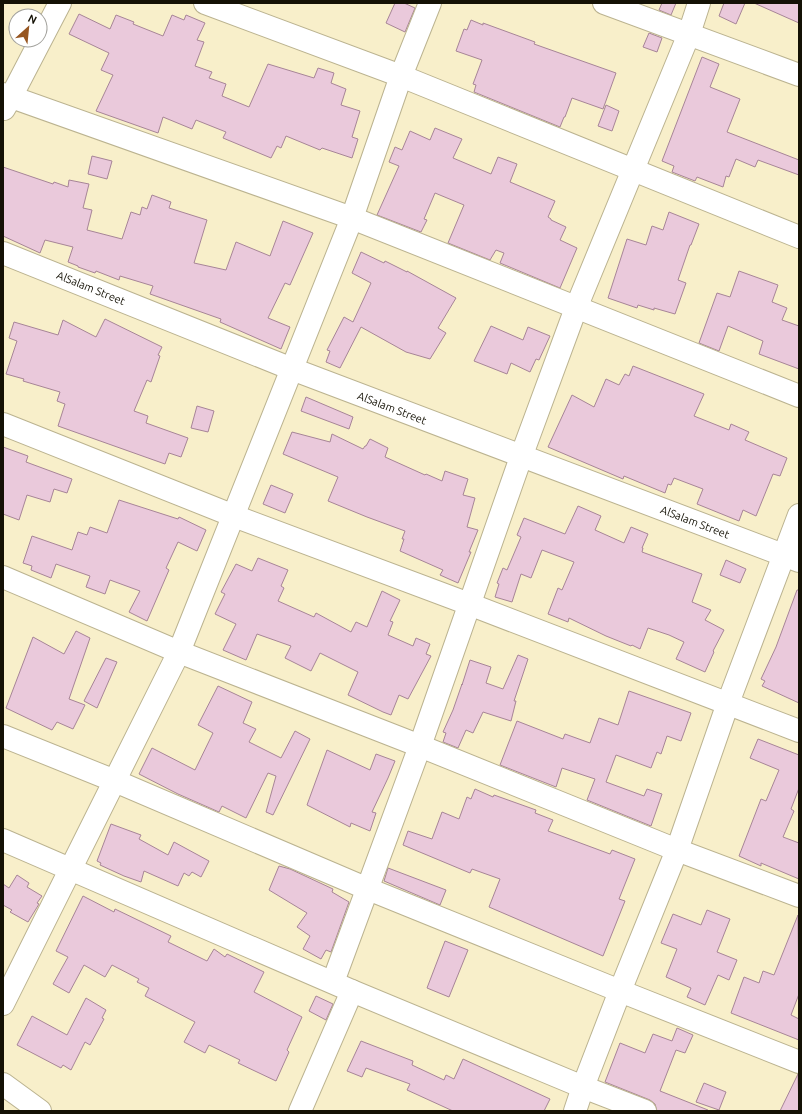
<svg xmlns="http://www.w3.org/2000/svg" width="802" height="1114" font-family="Ubuntu,sans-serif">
  <rect width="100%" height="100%" fill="#f8efca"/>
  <g fill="#eac9db" stroke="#a78597">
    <path d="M395,3H404L415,8L405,32L386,23Z"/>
    <path d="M662,3H676L671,15L659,10Z"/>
    <path d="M724,3H745L736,24L719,16Z"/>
    <path d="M754,3H799V23Z"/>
    <path d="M79,14L110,29L116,15L134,22L133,24L163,36L172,15L184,20L186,15L205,23L197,40L204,42L195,66L212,72L209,78L226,84L222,96L249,107L268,64L314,78L318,68L334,73L331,83L346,89L341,105L360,111L352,137L358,139L352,158L322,148L320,150L286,136L281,148L277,146L271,158L223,138L226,132L196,120L192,129L163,117L158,133L96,111L113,75L101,70L109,53L69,34Z"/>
    <path d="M471,20L483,25V23L535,42L534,44L616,73L603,109L572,98L565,117H564L560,127L474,92L476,85L473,84L482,60L456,51L464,29L467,30Z"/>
    <path d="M649,33L662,38L657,52L643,47Z"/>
    <path d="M702,57L719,64L710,87L740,99L727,132L799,160V175L758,160L755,167L736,159L729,177L726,176L723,187L697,177L695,181L672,172L674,166L662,161Z"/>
    <path d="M606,105L619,111L612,131L598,126Z"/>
    <path d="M435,128L462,139L453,158L491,174L498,157L517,164L510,182L555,201L548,217L551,219V220L566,227L560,240L577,248L560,288L500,263L504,253L496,250L490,260L448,243L464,205L435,193L424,219L427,220L421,232L377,215L399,166L389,162L395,147L402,150L410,131L430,140Z"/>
    <path d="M92,156L112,161L107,179L88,174Z"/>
    <path d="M3,167L53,184L54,182L68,187L69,180L89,184L83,208L92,210L87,230L122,239L131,212L140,215L142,207L147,209L152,195L171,202L169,208L207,220L194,263L226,270L236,242L270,256L283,221L313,233L290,285L285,283L268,318L290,327L281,349L220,322L221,319L150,294L153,286L120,276L119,280L96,271L95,273L78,267V266L68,262L73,247L45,240L40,253L3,236Z"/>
    <path d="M669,212L699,224L691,245H690L678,280L686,283L675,314L654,308V310L638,305L637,308L608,298L627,239L646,245L652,226L663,230Z"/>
    <path d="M361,252L384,263L385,261L407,272V271L456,298L438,328L446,333L430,359L406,352L361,327L340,368L326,362L330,351L327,350L344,317L353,322L371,283L352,273Z"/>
    <path d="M739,271L778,285L772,302L787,308L782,320L799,326V369L759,354L763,341L728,326L719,351L699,343L717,293L730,297Z"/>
    <path d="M105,319L162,347L158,355L160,356L151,382L147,380L134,411L148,416L146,423L188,438L181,457L169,453L165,464L58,426L65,404L57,401L60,392L23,381L24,379L6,374L17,341L9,338L14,322L58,335L63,320L96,337Z"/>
    <path d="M491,326L523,340L528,327L550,336L539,360L536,359L530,372L511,363L507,374L474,361Z"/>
    <path d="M633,366L704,394L694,416L729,430L731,424L749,432L745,440L787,458L780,476L773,474L756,516L743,510L739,521L697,504L703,489L674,478L671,485L668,484L665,493L624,476L623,479L548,447L572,395L594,407L606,379L619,385L625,374L629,376Z"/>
    <path d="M306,397L353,417L349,429L301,411Z"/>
    <path d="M197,406L214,411L208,432L191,428Z"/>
    <path d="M292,432L330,442L332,434L363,449L365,446H366L370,439L388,448L385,457L425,475L426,474L442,481L445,471L468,479L463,495L475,498L467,527L478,530L469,552H471L458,583L440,575L443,570L400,551L404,539H402L405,531L367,517L328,501L338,477L283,454Z"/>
    <path d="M3,447L28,456L26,462L72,479L67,493L54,489L50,502L27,495L19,520L3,514Z"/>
    <path d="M271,485L293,494L285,513L263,504Z"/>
    <path d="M119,500L178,519L179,517L206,530L197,551L178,542L166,568L169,570L147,621L129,612L140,591L110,580L105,594L86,587L90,576L56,564L51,578L31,570L32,566L23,563L32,536L72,550L78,532L87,535L90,527L107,533Z"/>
    <path d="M578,506L601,516L595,530L624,543L631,527L648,534L642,548H643L642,552L702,574L692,602L711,610L705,620L724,630L713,651L714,652L705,672L676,659L684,642L669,635L648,628L640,649L632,645L631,646L606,636L569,618L568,622L548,614L558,588L562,590L574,562L542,550L531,578L521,574L512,602L495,597L499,584L497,583L503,568L507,570L521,537L517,535L524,518L565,534Z"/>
    <path d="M258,558L288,570L281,586L284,588L278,601L314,617L316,613L351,632L356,622L367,627L382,591L400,600L390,621L393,622L388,635L413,646L416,638L430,644L426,654L431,656L408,699L399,695L391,715L383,712L348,695L358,672L320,653L311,671L285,658L291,646L257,634L246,660L223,650L236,624L215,614L225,594L221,592L236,564L252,571Z"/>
    <path d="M726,560L746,569L740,583L720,575Z"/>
    <path d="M797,590H799V703L762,686L765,681L761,679L776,647Z"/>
    <path d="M76,631L90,638L69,699L85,705L73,729L57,722L52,730L6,708L33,637L64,654Z"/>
    <path d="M518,655L528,659L514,701H516L511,721L483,712L473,733L466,730L458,748L443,742L446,733L443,732L453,710L462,684V685L470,660L491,667L486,683L503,689Z"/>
    <path d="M106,658L117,662L97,708L84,701Z"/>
    <path d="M218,686L252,702L243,723L256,729L249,742L281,758L295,731L310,739L273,815L266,812L276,776L268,773L246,818L222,806L219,812L178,794L139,774L152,748L195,770L213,733L198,725Z"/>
    <path d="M629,691L691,713L681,741L667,736L661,754L657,752L651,768L616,755L606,782L644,796L647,789L662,794L651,826L587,800L595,779L562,768L556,787L500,765L517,721L563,739L565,734L590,743L599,718L618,725Z"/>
    <path d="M758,739L799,755V788L791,809L794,811L783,837L799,843V879L761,863V866L739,856L761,799L766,801L779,770L750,758Z"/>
    <path d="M327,750L370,770L376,754L395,761L388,778L372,812L376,813L370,831L351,823L350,827L307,805Z"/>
    <path d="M475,789L493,797L494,795L536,810L535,813L553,820L548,831L610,854L612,850L635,859L619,899L625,901L603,956L489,907L500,879L472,869L470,873L403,845L408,831L432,839L442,812L459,819L467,797L471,799Z"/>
    <path d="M111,824L141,835L139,839L168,855L174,842L209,861L201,877L192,872L189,876L184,873L178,886L144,871L141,882L124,876L100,865L101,863L97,861Z"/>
    <path d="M279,866L290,869L333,889L332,892L349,902L331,952L326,950L321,959L303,949L310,936L297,927L307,913L269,890Z"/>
    <path d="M388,868L446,890L440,905L384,881Z"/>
    <path d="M17,875L29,883L27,887L42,896L37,903L39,904L28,922L10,912L12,910L3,905V884L9,888Z"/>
    <path d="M83,896L114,912L115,909L171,936L168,942L207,961L214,949L225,957L227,954L264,972L254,992L302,1017L287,1050L289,1052L276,1081L238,1063L240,1060L209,1045L205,1053L184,1042L195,1022L145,996L149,988L137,982L139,979L112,965L105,977L84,965L69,993L53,984L68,957L56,951Z"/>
    <path d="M707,910L730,919L717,952L737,960L729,980L718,975L705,1005L687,997L691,988L666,977L677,949L661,943L673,914L701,925Z"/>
    <path d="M798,915L799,994L791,1015L799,1019V1040L731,1013L744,977L759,983L763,971L774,975Z"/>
    <path d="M445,941L468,950L449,997L427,988Z"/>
    <path d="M316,996L333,1004L326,1020L309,1011Z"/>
    <path d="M86,998L106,1010L102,1018L104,1019L90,1045L85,1042L71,1070L63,1065L61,1068L17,1045L32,1016L67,1035Z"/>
    <path d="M677,1028L693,1035L685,1053L676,1050L660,1091L708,1110V1111H657L655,1104L650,1100L605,1082L620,1043L645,1053L653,1034L672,1041Z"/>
    <path d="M361,1041L413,1061L412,1065L444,1080L446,1075L454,1079L463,1059L550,1099L544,1111H453L407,1090L410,1084L366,1068L362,1077L347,1071Z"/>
    <path d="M798,1074L799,1111H780Z"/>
    <path d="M704,1083L726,1092L719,1110L696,1102Z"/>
  </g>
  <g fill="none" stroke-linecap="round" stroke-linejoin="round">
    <defs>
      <g id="minor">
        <path d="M205,3L401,76L799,237"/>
        <path d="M604,3L799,75"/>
        <path d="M3,94L352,218L799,396"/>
        <path d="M4,109L11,97L60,3"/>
        <path d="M3,253L292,369L799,561"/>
        <path d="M3,424L234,516L469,604L799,731"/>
        <path d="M3,577L179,652L420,746L677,850L799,896"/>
        <path d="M3,736L115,781L368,889L620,991L799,1062"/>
        <path d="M3,840L352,991L583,1087L645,1111"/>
        <path d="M333,982L420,746L521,457L576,308L689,34L699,3"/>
        <path d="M3,1004L179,652L352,218L401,76L430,3"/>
        <path d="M3,1084L40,1111"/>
        <path d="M300,1111L352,991"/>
        <path d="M575,1111L583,1087L620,991L677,850L728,703L799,515"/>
      </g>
    </defs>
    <use href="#minor" stroke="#bbb390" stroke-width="24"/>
    <use href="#minor" stroke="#fff" stroke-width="22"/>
  </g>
  <g text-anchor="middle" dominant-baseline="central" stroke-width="4" stroke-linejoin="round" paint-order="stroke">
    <g font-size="11" fill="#141105" stroke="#fff">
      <text transform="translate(91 288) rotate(22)">AlSalam Street</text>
      <text transform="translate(392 408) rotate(21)">AlSalam Street</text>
      <text transform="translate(695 522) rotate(21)">AlSalam Street</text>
    </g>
  </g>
  <rect width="802" height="1114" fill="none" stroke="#141105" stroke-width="8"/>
  <g transform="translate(28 28) rotate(27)"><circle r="19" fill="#ffffff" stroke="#a1a09b"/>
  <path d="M0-3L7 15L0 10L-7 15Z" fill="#975621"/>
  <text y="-6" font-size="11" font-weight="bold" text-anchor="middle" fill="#141105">N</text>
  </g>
</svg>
